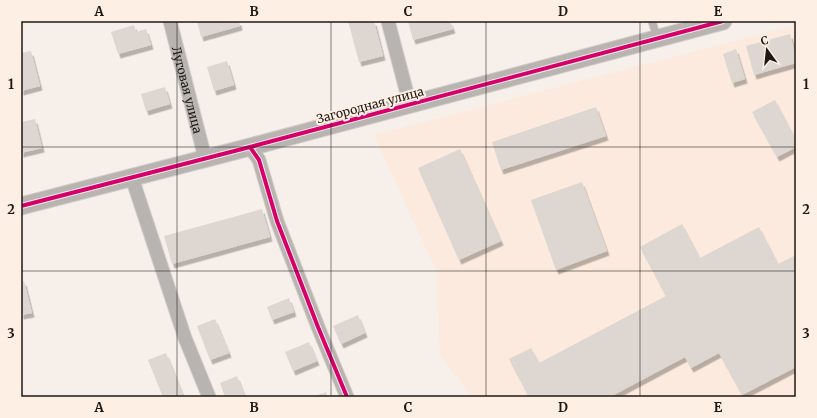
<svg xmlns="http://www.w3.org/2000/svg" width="817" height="418" font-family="Merriweather,serif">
  <defs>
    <filter id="shadow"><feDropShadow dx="2.5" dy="4.5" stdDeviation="0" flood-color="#0004"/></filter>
  </defs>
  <rect width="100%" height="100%" fill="#f7f0ea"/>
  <path fill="#fbeadd" d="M796,25V397H472L440,355L437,273L374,135Z"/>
  <g fill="#ddd6d1" filter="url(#shadow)">
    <path d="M197,21H239L240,26L201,37Z"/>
    <path d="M348,21H374L383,56L359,62Z"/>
    <path d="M408,21H450L453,29L413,40Z"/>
    <path d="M134,25L136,32L146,29L151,45L118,54L111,32Z"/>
    <path d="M790,34L796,57V63L754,75L746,46Z"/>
    <path d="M736,49L745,79L732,83L723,54Z"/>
    <path d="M31,51L40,86L21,91V53Z"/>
    <path d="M227,61L234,85L214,91L207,67Z"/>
    <path d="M165,87L170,104L146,111L141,94Z"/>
    <path d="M775,100L796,140V147L777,157L752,112Z"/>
    <path d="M596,107L606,136L501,170L492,142Z"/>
    <path d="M35,119L42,148L21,153V122Z"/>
    <path d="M460,149L501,241L459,260L418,168Z"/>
    <path d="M582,182L607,251L556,270L531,200Z"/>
    <path d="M262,209L270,237L172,264L164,236Z"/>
    <path d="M682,224L700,258L759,227L778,264L796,255V367L742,395L719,353L691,368L685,357L610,397H529L509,359L531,348L539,363L666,296L640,247Z"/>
    <path d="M24,281L32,313L21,315V282Z"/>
    <path d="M289,298L294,312L272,320L267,307Z"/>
    <path d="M358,315L365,333L341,344L333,326Z"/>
    <path d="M215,319L229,353L210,360L197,326Z"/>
    <path d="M309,342L317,361L293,371L285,352Z"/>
    <path d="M166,353L183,395L178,397H163L148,360Z"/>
    <path d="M237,376L245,397H225L220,383Z"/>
    <path d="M326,392L328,397H312Z"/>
  </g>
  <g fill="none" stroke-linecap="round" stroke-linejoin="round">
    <defs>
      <path id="service" d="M652,21L657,38"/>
      <g id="minor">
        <path id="s1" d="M170,21L205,158"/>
        <path d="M388,21L410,105"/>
        <path d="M250,147L259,160L277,221L318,327L347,397"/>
        <path d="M132,178L185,338L209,397"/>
      </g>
      <path id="tertiary" d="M21,206L250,147L723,21"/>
    </defs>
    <use href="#service" stroke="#d4cec9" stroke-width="9"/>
    <use href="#minor" stroke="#d4cec9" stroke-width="15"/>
    <use href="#tertiary" stroke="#d4cec9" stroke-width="19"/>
    <use href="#service" stroke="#b7b4b2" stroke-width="7"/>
    <use href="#minor" stroke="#b7b4b2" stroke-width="13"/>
    <use href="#tertiary" stroke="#b7b4b2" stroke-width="17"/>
    <defs>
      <g id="cycleway">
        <path d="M250,147L259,160L277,221L318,327L347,397"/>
        <path d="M21,206L250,147L723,21"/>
      </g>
    </defs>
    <use href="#cycleway" stroke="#fdefe4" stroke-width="6"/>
    <use href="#cycleway" stroke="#d6006c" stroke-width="4"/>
  </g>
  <path fill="none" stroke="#1f1914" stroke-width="1" stroke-opacity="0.55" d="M177,21V397M331,21V397M486,21V397M640,21V397M21,147H796M21,271H796"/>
  <g text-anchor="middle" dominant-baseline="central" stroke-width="4" stroke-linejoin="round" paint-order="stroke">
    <g font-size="12" fill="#1f1914" stroke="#fdefe4">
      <text stroke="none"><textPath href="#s1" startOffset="71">Луговая улица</textPath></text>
      <text transform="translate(370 105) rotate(-15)">Загородная улица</text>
    </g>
  </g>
  <rect width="817" height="418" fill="none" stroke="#fdefe4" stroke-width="44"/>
  <g transform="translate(767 50) rotate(345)" stroke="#fdefe4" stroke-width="3" paint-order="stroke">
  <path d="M0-3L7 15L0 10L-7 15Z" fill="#1f1914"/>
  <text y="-6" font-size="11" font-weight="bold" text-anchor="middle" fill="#1f1914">С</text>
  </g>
  <rect x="22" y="22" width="773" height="374" fill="none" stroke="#1f1914" stroke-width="1.5"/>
  <g font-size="13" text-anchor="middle" font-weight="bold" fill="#1f1914">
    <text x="99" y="16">A</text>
    <text x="254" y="16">B</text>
    <text x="408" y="16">C</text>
    <text x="563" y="16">D</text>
    <text x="718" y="16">E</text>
    <text x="11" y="89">1</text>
    <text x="806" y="89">1</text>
    <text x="11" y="214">2</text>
    <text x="806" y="214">2</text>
    <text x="11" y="338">3</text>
    <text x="806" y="338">3</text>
    <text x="99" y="412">A</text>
    <text x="254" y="412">B</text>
    <text x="408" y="412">C</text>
    <text x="563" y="412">D</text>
    <text x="718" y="412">E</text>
  </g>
</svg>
